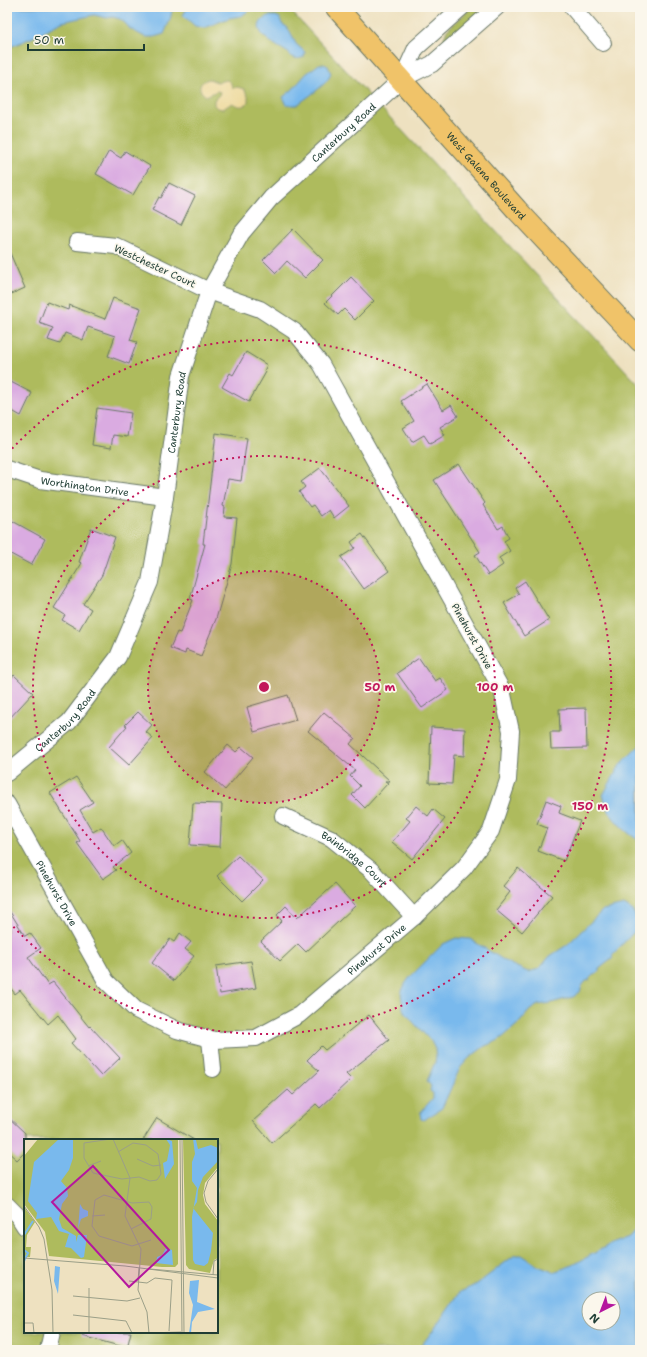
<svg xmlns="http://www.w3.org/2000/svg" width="647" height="1357" font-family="'Shantell Sans',sans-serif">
  <rect width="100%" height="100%" fill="#fbf7ec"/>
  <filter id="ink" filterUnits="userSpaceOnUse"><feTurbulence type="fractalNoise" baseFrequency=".025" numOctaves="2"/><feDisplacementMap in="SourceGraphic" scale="8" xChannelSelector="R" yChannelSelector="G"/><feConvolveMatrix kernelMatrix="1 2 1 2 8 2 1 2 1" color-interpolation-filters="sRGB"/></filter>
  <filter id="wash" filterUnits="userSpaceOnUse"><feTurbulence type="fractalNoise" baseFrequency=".012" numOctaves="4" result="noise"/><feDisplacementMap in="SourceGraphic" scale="16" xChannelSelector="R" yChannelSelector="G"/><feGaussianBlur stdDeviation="0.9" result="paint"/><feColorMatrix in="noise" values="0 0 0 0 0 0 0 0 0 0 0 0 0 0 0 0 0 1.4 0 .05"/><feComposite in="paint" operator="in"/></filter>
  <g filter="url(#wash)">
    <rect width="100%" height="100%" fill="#eee1c0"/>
    <g fill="#aebb5d" stroke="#667c48" fill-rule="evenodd">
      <path d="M7,7H287L640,386V1350H7ZM25,1140H217V1332H25ZM589,1299H613V1323H589Z"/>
      <path d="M472,7H486L451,38L447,40L444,38L447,30Z"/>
    </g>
    <path fill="#eeda9e" stroke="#868c69" d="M209,79L217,82L227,80L230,82L233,88L237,87L244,89L248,96V102C243,108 239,107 232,103L223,109L217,108L214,105V100L219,95L220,92L217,91L206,96C197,90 198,82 209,79Z"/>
    <g fill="#79b9ed" stroke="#4c7b90" fill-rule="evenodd">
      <path d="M7,7H173L170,20L164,34L154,37H145L130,29L126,24L120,19L113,17L107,18L94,15L62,22L46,30L38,35L8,48Z"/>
      <path d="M188,7H251L250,10L241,16L229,18L204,28L195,26L185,17L183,15Z"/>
      <path d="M268,16H276L280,18L282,24L287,27L293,38L296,44L305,52L304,57C300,59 295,59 292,57C287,54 292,55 287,52C278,46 243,30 268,16Z"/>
      <path d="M319,64H324L328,66L331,74C327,85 306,98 297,105H287L283,97L292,90L306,74Z"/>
      <path d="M640,745V841C628,834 615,822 608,810C605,806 605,799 603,795L620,765Z"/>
      <path d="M624,905L632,910L635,915L637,920L636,928L634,932L613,954L612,957L613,958L599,969V972L595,975H593L589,979L590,980L586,981L582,986L580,992L573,997L551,1003L538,1005L530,1010L519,1023L503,1037L497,1041L485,1046L469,1058L460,1068L442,1108L424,1120L421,1119L420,1113L433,1098V1093L430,1091L431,1086L427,1081L435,1062L436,1058L435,1049L431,1041L414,1023L405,1012L403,1009L401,993L405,984L410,977L443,944L456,938L470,939L510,964L528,972L539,969L550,956L567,945L603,910Z"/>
      <path d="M640,1222V1350H418L440,1321L460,1292L477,1284L515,1255H522L538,1266L553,1272L573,1265L614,1242L627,1237ZM589,1299H613V1323H589Z"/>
    </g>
    <g id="blocks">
      <g fill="#daabe1">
        <path d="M109,151L121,158L125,151L150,166L133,195L96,174Z"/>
        <path d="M169,183L195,196L181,225L152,210L159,197L161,198Z"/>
        <path d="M293,229L323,260L305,278L287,261L276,273L263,260Z"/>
        <path d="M7,246L25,288L7,296Z"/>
        <path d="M351,277L374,301L355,320L344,309L338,315L325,303Z"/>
        <path d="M113,298L141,308L130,340L137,342L129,364L108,356L115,336L88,327L83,340L65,333L60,344L48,340L53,328L39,323L47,302L68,310L69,305L105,319Z"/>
        <path d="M246,352L267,365L264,371L266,372L249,402L222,387L230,373L233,375Z"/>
        <path d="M7,380L32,393L21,416L7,408Z"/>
        <path d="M427,384L443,410L451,405L458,416L440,427L445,435L430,444L424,435L412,442L403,428L414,421L401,401Z"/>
        <path d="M97,408L131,413L127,437L113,435L111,448L92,445Z"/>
        <path d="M216,433L247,438L241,481L228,479L223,506L225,507L224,517L237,518L232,564L216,619L201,656L186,650L185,654L170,648L177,632L180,633L193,600L190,599L205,544H203Z"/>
        <path d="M459,464L485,503L483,505L498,529L503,526L509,538L504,541L510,551L499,558L503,565L488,575L475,555L480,552L434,480Z"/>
        <path d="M320,468L349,506L334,518L329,510L321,516L313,505L310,507L299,492L305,487L301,482Z"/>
        <path d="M7,518L45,539L31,565L7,552Z"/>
        <path d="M91,528L115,537L102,575L83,604L91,609L79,630L62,620L65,615L54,608L82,563L79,562Z"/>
        <path d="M362,534L389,571L364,589L341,557L355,548L351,542Z"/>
        <path d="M525,581L549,620L524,636L504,603L519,594L515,588Z"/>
        <path d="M419,658L435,681L440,678L448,690L422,708L397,673Z"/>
        <path d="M14,675L33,693L7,721V683Z"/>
        <path d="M288,695L296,720L254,732L247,707Z"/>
        <path d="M586,708L587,748L551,749L550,732H560L559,709Z"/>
        <path d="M138,712L152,725L146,732L153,738L129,765L109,747L127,726L125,725Z"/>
        <path d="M324,712L355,738L350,744L390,781H385L388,783L365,808L352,795L360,786L350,776L355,770L308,731Z"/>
        <path d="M431,727L465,729L464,756L454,755L452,784L429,783Z"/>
        <path d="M228,745L236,752L241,747L253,757L225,790L205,772Z"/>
        <path d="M76,777L93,802L80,810L93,832L101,827L114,846L122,840L131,853L113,867L116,870L103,879L77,843L80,841L50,793Z"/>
        <path d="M546,800L561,806L559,813L580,821L564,861L538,851L547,828L537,824Z"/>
        <path d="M193,803L222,804L220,847L190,845Z"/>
        <path d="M416,806L428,816L433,809L445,819L412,859L392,842L410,821L406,818Z"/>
        <path d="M238,856L263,880L242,901L217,876Z"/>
        <path d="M518,868L552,896L522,932L496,910L510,892L503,886Z"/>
        <path d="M335,884L355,906L306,952L298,944L280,961L261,941L282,921L277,915L286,906L297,918Z"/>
        <path d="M7,907L25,936L30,933L41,948L28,957L48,985L53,982L89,1027L90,1026L120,1058L101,1076L71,1043L76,1039L58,1015L48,1024L20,990L15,994L7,983Z"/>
        <path d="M180,933L191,942L185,949L194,956L174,981L152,963L170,939L174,942Z"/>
        <path d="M251,961L256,988L220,994L216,966Z"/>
        <path d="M369,1015L389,1040L346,1074L351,1079L320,1108L316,1104L272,1143L253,1121L288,1090L293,1095L319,1071L307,1060L321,1046L325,1050Z"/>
        <path d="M7,1116L25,1133V1152L17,1160L7,1151Z"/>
        <path d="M157,1118L194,1140H143Z"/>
        <path d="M82,1332H131L127,1348L82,1336Z"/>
      </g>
    </g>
  </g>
  <g filter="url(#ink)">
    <use href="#blocks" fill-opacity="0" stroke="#677665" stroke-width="1"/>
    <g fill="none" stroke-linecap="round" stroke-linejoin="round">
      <defs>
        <g id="minor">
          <path d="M572,7L603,43"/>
          <path d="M402,79L416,48L462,7"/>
          <path id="s1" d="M7,469L40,480L165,497"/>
          <path id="s2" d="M7,773L69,722L118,657L150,582L165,497L181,376L209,291L241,234L271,198L402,79L432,64L497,7"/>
          <path id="s3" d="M7,804L106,981L136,1010L177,1030L210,1039L215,1040L256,1038L299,1015L414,917L464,868L491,831L508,780L511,731L502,690L321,364L294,331L260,309L209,291L116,246L77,242"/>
          <path id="s4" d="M283,816L331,838L371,870L414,917"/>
          <path d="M210,1039L213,1069"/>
          <path d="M7,1205L18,1216L25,1227"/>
          <path d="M48,1350L52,1332"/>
        </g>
        <g id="major">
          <path id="s5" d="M336,7L517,210L640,341"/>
        </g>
      </defs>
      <use href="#minor" stroke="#677665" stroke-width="18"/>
      <use href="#major" stroke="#677665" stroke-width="23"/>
      <use href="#minor" stroke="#fff" stroke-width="16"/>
      <use href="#major" stroke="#f0c369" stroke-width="21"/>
    </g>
  </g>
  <circle cx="264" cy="687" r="116" fill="#c2185b" fill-opacity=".12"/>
  <g fill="none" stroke="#c2185b" stroke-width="2" stroke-dasharray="2 4">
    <circle cx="264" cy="687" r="116"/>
    <circle cx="264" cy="687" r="231"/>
    <path d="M8 453A347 347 0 1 1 8 921"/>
  </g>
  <g text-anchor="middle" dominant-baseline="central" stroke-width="3.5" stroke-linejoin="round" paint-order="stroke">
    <g font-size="10" fill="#1f3d34" stroke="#fbf7ec">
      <text stroke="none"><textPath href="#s2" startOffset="751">Canterbury Road</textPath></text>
      <text stroke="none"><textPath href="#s5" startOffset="226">West Galena Boulevard</textPath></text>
      <text transform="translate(155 266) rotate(25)">Westchester Court</text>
      <text stroke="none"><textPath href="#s2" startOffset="415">Canterbury Road</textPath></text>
      <text stroke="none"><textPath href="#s1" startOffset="80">Worthington Drive</textPath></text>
      <text transform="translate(472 636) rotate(61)">Pinehurst Drive</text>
      <text stroke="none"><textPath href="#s2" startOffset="79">Canterbury Road</textPath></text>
      <text stroke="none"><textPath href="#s4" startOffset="84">Bainbridge Court</textPath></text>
      <text stroke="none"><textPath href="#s3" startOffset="102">Pinehurst Drive</textPath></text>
      <text stroke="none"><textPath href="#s3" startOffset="521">Pinehurst Drive</textPath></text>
    </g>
  </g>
  <g transform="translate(24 1139)">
    <rect width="194" height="194" fill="#eee1c0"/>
    <path d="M14,0H154V125L151,128H138L25,117L21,93L0,65V17ZM159,0H194V28L181,44L179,56L181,65L194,82V119L190,121L186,134L165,130L162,126ZM0,68L11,83L3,96L2,108H7L6,118H0Z" fill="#aebb5d"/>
    <path d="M35,0H49V19L45,31L37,42L43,49L44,57L38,65L35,80L38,89L52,97V103L54,96H63L60,118L57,119L47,109L41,108L45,95L35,92L27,78L12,80L13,74L4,62L10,23ZM142,0L148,2L150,25L141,40L139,24L143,22L146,6ZM169,0L172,1L174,10L187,6L194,9V22L179,38L174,51L173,63L169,69L189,94L187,112L184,124L180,127L171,125L169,121L168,78L173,49L168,42V23L171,15ZM56,65L59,70L64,72V77L57,80L54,90ZM142,109L148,111L149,126L132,124L133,118L138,116ZM31,127L36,128L34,155L30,142ZM175,141L173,163L191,170L174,173L168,183L167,194H165L169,166L165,154L166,142Z" fill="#79b9ed"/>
    <path fill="none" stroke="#79b9ed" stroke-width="2" d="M0,96L9,82M0,111L4,114L0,122"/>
    <path fill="none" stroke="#9b9f88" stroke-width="1" d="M87,0L60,4V19L69,34L98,40L115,38L126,42L133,41L137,35L134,15L122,6L109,4L94,13M89,0L106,39L101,77L117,110L114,151L123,173L125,194M156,0L158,194M158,0L160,194M113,20L129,27L137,26M64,27L77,22M194,30L184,42L180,54L182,63L194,80M0,67L15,88L20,100L28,151L29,194M68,77L81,76M107,90L127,80L128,68L125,63L108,64L80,56L71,61L68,87L75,97L108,107L127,101M0,119L101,127L194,139M126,130L194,136M189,136L190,122L194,120M105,142L123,144L131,139L148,141L145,192M114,142L115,129M65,149V194M49,157L103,162L116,159M49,176L102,182L108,194M0,184H9L10,194M123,194L157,193"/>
    <path fill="#b5179e" fill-opacity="0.15" stroke="#b5179e" stroke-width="2" d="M69,27L145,111L105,148L28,63Z"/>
    <rect width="194" height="194" fill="none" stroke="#1f3d34" stroke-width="2"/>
  </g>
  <circle cx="264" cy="687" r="6" fill="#c2185b" stroke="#fbf7ec" stroke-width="2"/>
  <g font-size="12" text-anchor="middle" font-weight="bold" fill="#c2185b" stroke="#fbf7ec" stroke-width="3.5" stroke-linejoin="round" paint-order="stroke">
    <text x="380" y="691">50 m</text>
    <text x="495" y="691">100 m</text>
    <text x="590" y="810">150 m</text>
  </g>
  <rect width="647" height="1357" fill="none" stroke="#fbf7ec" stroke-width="24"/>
  <g transform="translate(601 1311) rotate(222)"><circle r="19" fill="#fbf7ec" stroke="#a3ada2"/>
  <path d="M0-3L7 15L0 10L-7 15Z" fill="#b5179e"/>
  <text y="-6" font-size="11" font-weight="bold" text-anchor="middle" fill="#1f3d34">N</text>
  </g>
  <path d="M28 44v6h116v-6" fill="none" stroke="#1f3d34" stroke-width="2"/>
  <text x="34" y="44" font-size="12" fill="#1f3d34" stroke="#fbf7ec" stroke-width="3" paint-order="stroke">50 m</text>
</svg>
